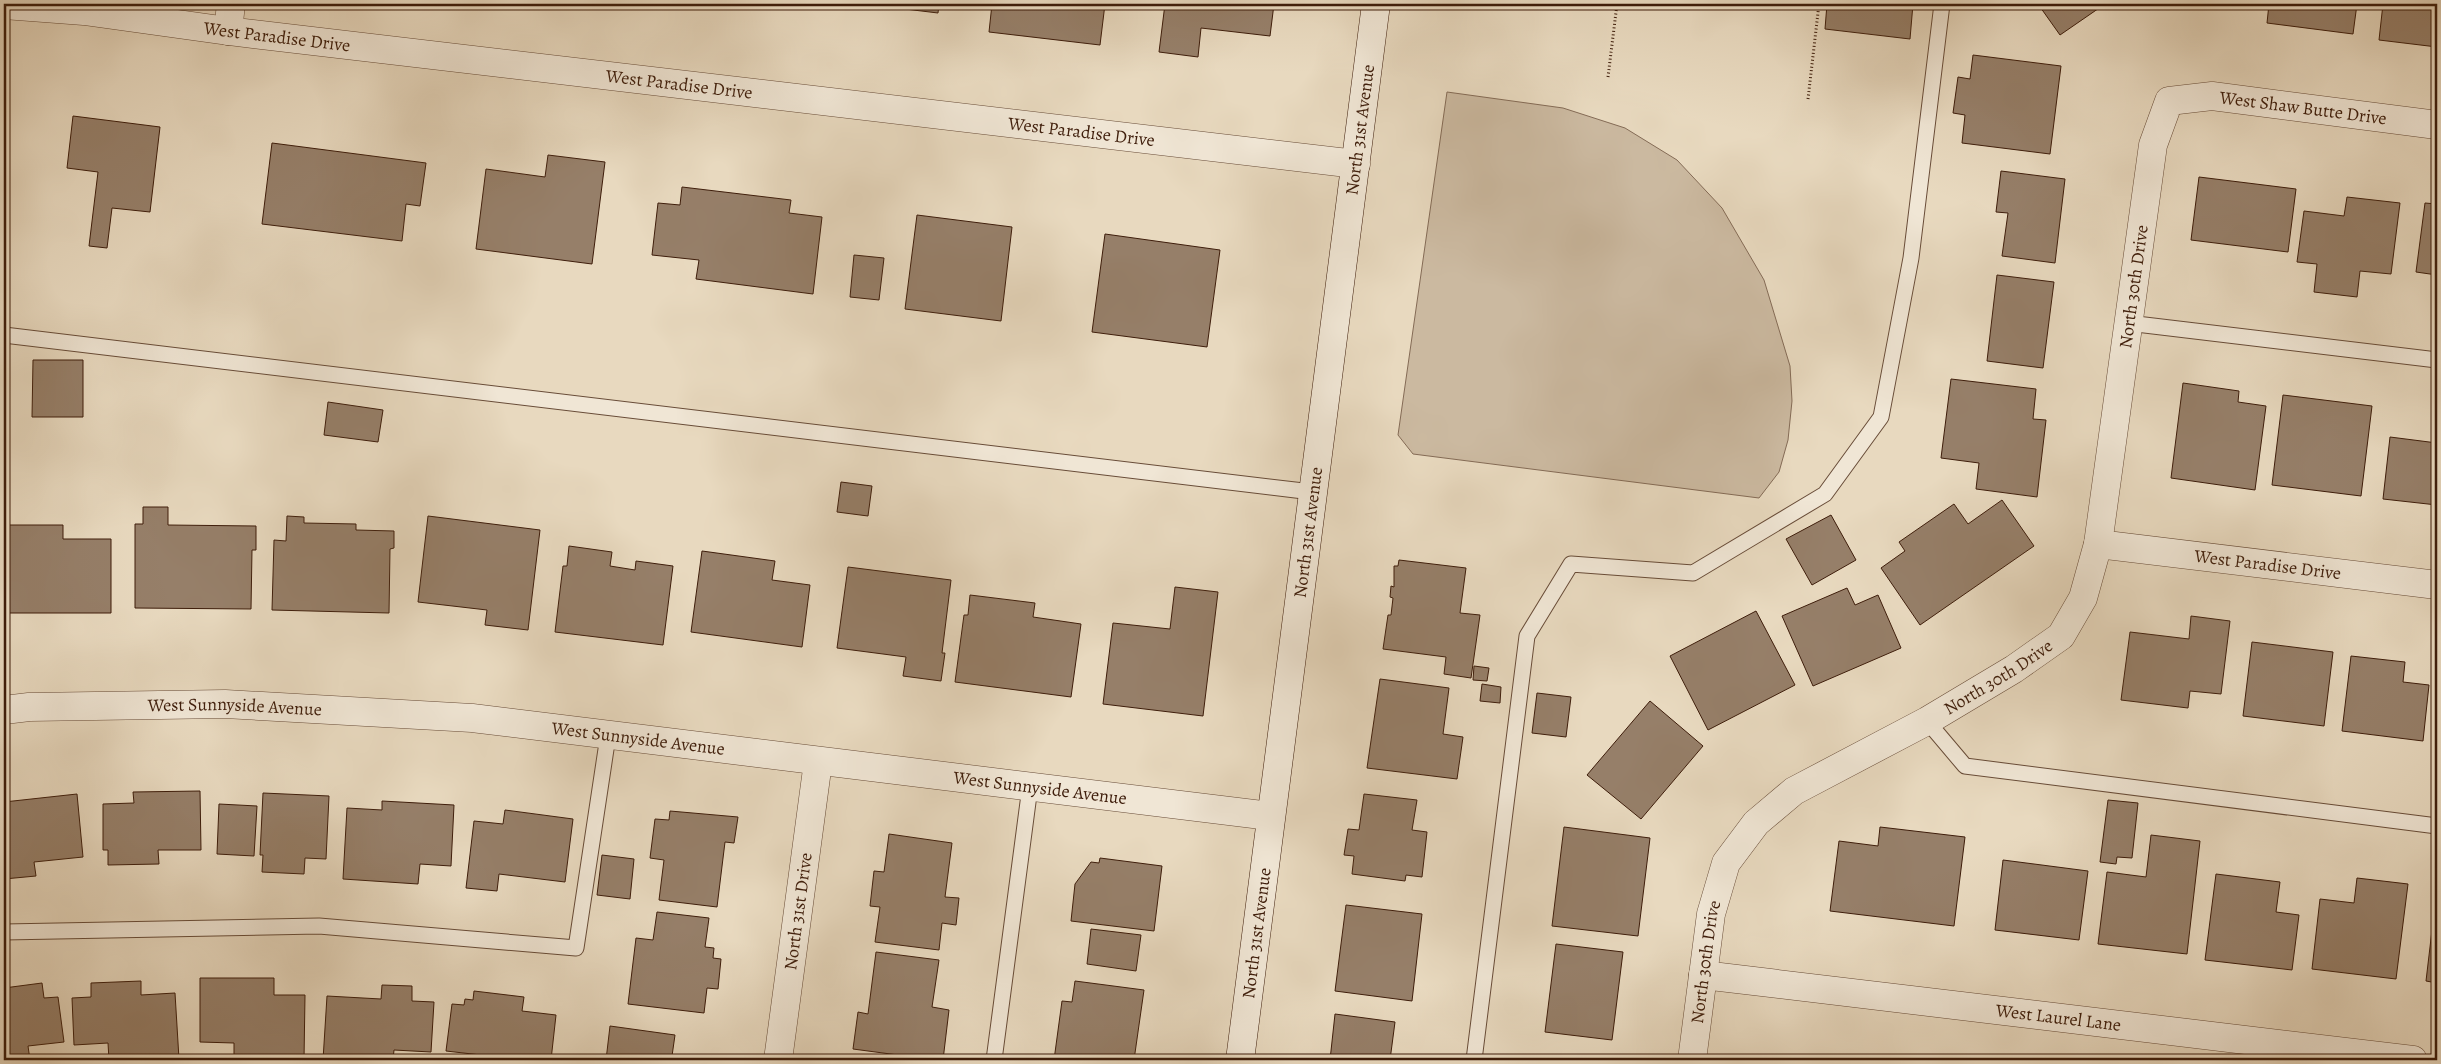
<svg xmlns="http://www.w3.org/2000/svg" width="2441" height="1064" font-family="Alegreya,serif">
  <rect width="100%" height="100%" fill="#e8d9bf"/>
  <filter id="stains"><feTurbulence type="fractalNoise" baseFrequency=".004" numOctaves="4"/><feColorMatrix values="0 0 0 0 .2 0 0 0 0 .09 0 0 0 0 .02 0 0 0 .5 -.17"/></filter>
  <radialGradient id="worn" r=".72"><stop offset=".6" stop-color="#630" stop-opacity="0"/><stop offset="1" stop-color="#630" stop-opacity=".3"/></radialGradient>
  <path fill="#cbb9a0" stroke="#846b56" d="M1447,92L1563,108L1625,128L1677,160L1722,208L1764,280L1790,366L1792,401L1788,440L1779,472L1759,498L1413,454L1398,435Z"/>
  <g fill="#967f69" stroke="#3e1d0b">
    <path d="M864,4H939L938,13Z"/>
    <path d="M992,4H1105L1100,45L989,32Z"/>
    <path d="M1165,4H1274L1270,36L1201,28L1198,57L1159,52Z"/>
    <path d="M1827,4H1913L1910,39L1825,29Z"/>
    <path d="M2038,4H2105L2060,35Z"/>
    <path d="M2209,4H2249L2248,9Z"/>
    <path d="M2269,4H2357L2353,34L2267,23Z"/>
    <path d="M2383,4H2437V47L2379,40Z"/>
    <path d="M1973,55L2061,66L2050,154L1962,143L1965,115L1953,113L1958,77L1970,79Z"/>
    <path d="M73,116L160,127L150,212L112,208L107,248L89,246L98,172L67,168Z"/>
    <path d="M272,143L426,163L420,206L406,204L402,241L262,224Z"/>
    <path d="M548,155L605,162L592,264L476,249L486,169L545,177Z"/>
    <path d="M2001,171L2065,179L2055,263L2002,256L2008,213L1996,212Z"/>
    <path d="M2199,177L2296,189L2288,252L2191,240Z"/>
    <path d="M682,187L791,200L789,213L822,217L813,294L696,279L699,260L652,255L658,203L680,205Z"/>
    <path d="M2347,197L2400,203L2391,274L2360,271L2357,297L2314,292L2317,264L2297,262L2304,211L2344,216Z"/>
    <path d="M2425,203L2437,204V275L2416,272Z"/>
    <path d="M917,215L1012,227L1001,321L905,309Z"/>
    <path d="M1105,234L1220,250L1207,347L1092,332Z"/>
    <path d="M854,255L884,258L879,300L850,297Z"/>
    <path d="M1997,275L2054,282L2043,368L1987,361Z"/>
    <path d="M33,360H83V417H32Z"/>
    <path d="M1951,379L2036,389L2033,419L2046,420L2037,497L1976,489L1979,463L1941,458Z"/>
    <path d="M2183,383L2239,391L2238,402L2266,406L2255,490L2171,478Z"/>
    <path d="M2283,395L2372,406L2361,496L2272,485Z"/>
    <path d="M328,402L383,410L378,442L324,435Z"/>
    <path d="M2390,437L2437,443V505L2383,499Z"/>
    <path d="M841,482L872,486L868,516L837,512Z"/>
    <path d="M2002,500L2034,546L1920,625L1881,568L1905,551L1899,542L1954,504L1968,524Z"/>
    <path d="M143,507H168V525L256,526V550H252L251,609L135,608V524H143Z"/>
    <path d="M1831,515L1856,560L1812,585L1786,539Z"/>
    <path d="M287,516L304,517V523L356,524V530L394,531V548L390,549L389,613L272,610L274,540L286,541Z"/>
    <path d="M428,516L540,530L528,630L485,625L487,610L418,602Z"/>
    <path d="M4,525H63V539H111V613H4Z"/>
    <path d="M569,546L612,552L610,566L635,570L636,561L673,566L663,645L555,632L563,566H567Z"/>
    <path d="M702,551L775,561L772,580L810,585L802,647L691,632Z"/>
    <path d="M1399,560L1466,568L1460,613L1480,615L1471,678L1444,674L1446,657L1383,649L1388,615H1391L1393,598L1390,597L1391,586L1394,587V566H1398Z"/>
    <path d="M848,567L951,580L942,653H945L941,681L903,676L906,657L837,648Z"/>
    <path d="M1175,587L1218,592L1203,716L1103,704L1113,623L1170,629Z"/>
    <path d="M1847,588L1855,605L1878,595L1901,648L1813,686L1782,616Z"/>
    <path d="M970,595L1035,603L1033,617L1081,624L1071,697L955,682L964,615H968Z"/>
    <path d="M1756,611L1795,685L1708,730L1670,656Z"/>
    <path d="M2191,616L2230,621L2221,694L2190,691L2188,708L2121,700L2130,632L2189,639Z"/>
    <path d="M2252,642L2333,652L2324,726L2243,716Z"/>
    <path d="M2351,656L2405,662L2403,682L2429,685L2423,741L2342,731Z"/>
    <path d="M1474,666L1489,668L1487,681L1473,680Z"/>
    <path d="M1380,679L1449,688L1443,734L1463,737L1457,779L1367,768Z"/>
    <path d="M1482,684L1501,687L1500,703L1480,701Z"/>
    <path d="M1537,693L1571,697L1566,737L1532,733Z"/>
    <path d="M1650,701L1703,746L1641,819L1587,775Z"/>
    <path d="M200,791L201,850H158L159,864L108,865V850H103V804L134,803L133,792Z"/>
    <path d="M263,793L329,796L326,859L305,858L304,874L262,872L263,855H260Z"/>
    <path d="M77,794L83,857L34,862L36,876L4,879V802Z"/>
    <path d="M1364,794L1417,800L1412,830L1427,832L1422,877L1406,875L1405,881L1352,874L1354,856L1344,855L1348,829L1359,830Z"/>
    <path d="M2108,800L2138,803L2132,858L2117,857L2116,864L2100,862Z"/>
    <path d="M382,801L454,805L451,866L420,864L418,884L343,879L347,808L382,810Z"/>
    <path d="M219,804L257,806L254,856L217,854Z"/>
    <path d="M505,810L573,819L565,882L499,874L497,891L466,888L474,821L503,824Z"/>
    <path d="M670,811L738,817L734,843L725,842L717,907L659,900L664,860L650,858L655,819L669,820Z"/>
    <path d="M1564,827L1650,838L1638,936L1552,926Z"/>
    <path d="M1880,827L1965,837L1954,926L1830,911L1839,841L1878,846Z"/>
    <path d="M889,834L952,843L945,897L959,898L956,925L942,923L939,950L875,942L880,907L870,906L874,871L884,872Z"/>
    <path d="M2151,835L2200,841L2187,954L2098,944L2107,872L2146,877Z"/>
    <path d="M602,855L634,859L630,899L597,895Z"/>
    <path d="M1100,858L1162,866L1154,931L1071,921L1075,884L1091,862L1099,863Z"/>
    <path d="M2003,860L2088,871L2079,940L1995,930Z"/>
    <path d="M2216,874L2280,882L2276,912L2299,915L2292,970L2205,960Z"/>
    <path d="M2357,878L2408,884L2396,979L2312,969L2320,899L2354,903Z"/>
    <path d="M1346,905L1422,914L1412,1001L1335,991Z"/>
    <path d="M657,912L709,918L705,947L714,948L713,958L721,959L718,989L707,988L704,1013L628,1004L636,938L653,940Z"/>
    <path d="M2434,913H2437V983L2426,981Z"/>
    <path d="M1091,929L1141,935L1136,971L1087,964Z"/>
    <path d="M1556,944L1623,952L1612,1040L1545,1032Z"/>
    <path d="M876,952L939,960L932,1007L949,1010L943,1060H912L913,1057L853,1049L858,1012L868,1014Z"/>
    <path d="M200,978H274V995H305L304,1060H234V1043L200,1042Z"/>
    <path d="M141,981V995L175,993L179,1059L109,1060L108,1043L74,1045L72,998L91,997V983Z"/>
    <path d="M1075,981L1144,990L1134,1060H1054L1062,1001L1072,1002Z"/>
    <path d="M42,983L44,998L58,997L64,1042L28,1046L30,1060H4V988Z"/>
    <path d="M382,985L412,986V1001L434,1002L431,1052L394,1050L393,1060H323L327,996L381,999Z"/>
    <path d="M474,991L524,997L522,1011L556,1015L551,1060H480L481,1055L446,1051L452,1004L464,1005L465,999L473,1000Z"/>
    <path d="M1335,1014L1395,1022L1390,1060H1330Z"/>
    <path d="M610,1026L675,1035L672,1056L700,1060H606Z"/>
    <path d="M1554,1056L1590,1060H1553Z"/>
  </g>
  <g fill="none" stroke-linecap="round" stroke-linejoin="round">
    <defs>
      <g id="lane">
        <path d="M2128,323L2437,360"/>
        <path d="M4,335L1312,492"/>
        <path d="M1927,721L1965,766L2437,826"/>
        <path d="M4,932L319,926L576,948L608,736"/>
        <path d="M994,1060L1030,787"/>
        <path d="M1474,1060L1527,636L1571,564L1693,573L1825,494L1881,417L1911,258L1942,4"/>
      </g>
      <g id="street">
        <path id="s1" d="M4,5L84,11L228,31L1356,164"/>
        <path d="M228,31L231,4"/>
        <path id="s2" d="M2098,544L2437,585"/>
        <path id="s3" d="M4,710L29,707L225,704L472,718L1270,816"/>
        <path id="s4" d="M1703,975L2413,1060"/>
        <path id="s5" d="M778,1060L818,762"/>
        <path id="s6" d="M1692,1060L1711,914L1726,863L1756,823L1794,791L1927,721L2014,669L2061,636L2083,598L2098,544L2153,145L2169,101L2212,96L2437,125"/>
      </g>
      <g id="secondary">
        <path id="s7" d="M1240,1060L1376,4"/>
      </g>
    </defs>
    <use href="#lane" stroke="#684c38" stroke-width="17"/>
    <use href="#street" stroke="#684c38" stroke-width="29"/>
    <use href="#secondary" stroke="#3e1d0b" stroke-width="29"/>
    <g stroke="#3e1d0b" stroke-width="3" stroke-dasharray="1 2.5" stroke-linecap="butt">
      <path d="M1608,77L1617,4"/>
      <path d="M1808,99L1819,4"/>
    </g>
    <use href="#lane" stroke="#f0e6d5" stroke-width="15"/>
    <use href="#street" stroke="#f0e6d5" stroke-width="28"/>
    <use href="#secondary" stroke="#f0e6d5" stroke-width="28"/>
  </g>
  <g text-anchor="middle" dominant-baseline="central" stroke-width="4" stroke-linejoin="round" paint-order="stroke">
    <g font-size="18" fill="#3e1d0b" stroke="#f0e6d5">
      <text stroke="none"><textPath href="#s1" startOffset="275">West Paradise Drive</textPath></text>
      <text stroke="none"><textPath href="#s1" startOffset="680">West Paradise Drive</textPath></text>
      <text stroke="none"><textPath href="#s6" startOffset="1294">West Shaw Butte Drive</textPath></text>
      <text stroke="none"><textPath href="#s7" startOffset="938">North 31st Avenue</textPath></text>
      <text stroke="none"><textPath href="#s1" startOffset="1085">West Paradise Drive</textPath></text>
      <text stroke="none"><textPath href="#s6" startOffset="969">North 30th Drive</textPath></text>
      <text stroke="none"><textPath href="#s7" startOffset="532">North 31st Avenue</textPath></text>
      <text stroke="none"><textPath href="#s2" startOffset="171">West Paradise Drive</textPath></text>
      <text stroke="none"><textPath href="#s6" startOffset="534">North 30th Drive</textPath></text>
      <text stroke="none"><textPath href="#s3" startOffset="231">West Sunnyside Avenue</textPath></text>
      <text stroke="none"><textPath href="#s3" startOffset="636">West Sunnyside Avenue</textPath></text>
      <text stroke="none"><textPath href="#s3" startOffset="1041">West Sunnyside Avenue</textPath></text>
      <text stroke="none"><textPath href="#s5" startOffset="150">North 31st Drive</textPath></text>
      <text stroke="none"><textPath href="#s7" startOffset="128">North 31st Avenue</textPath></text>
      <text stroke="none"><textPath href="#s6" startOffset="99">North 30th Drive</textPath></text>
      <text stroke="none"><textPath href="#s4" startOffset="358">West Laurel Lane</textPath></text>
    </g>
  </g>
  <rect width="2441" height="1064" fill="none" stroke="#e8d9bf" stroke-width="20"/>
  <rect x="5" y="5" width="2431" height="1054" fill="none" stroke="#3e1d0b" stroke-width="2.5"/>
  <rect x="10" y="10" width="2421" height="1044" fill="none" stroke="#3e1d0b"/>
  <rect width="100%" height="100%" filter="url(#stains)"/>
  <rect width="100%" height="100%" fill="url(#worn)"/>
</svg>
